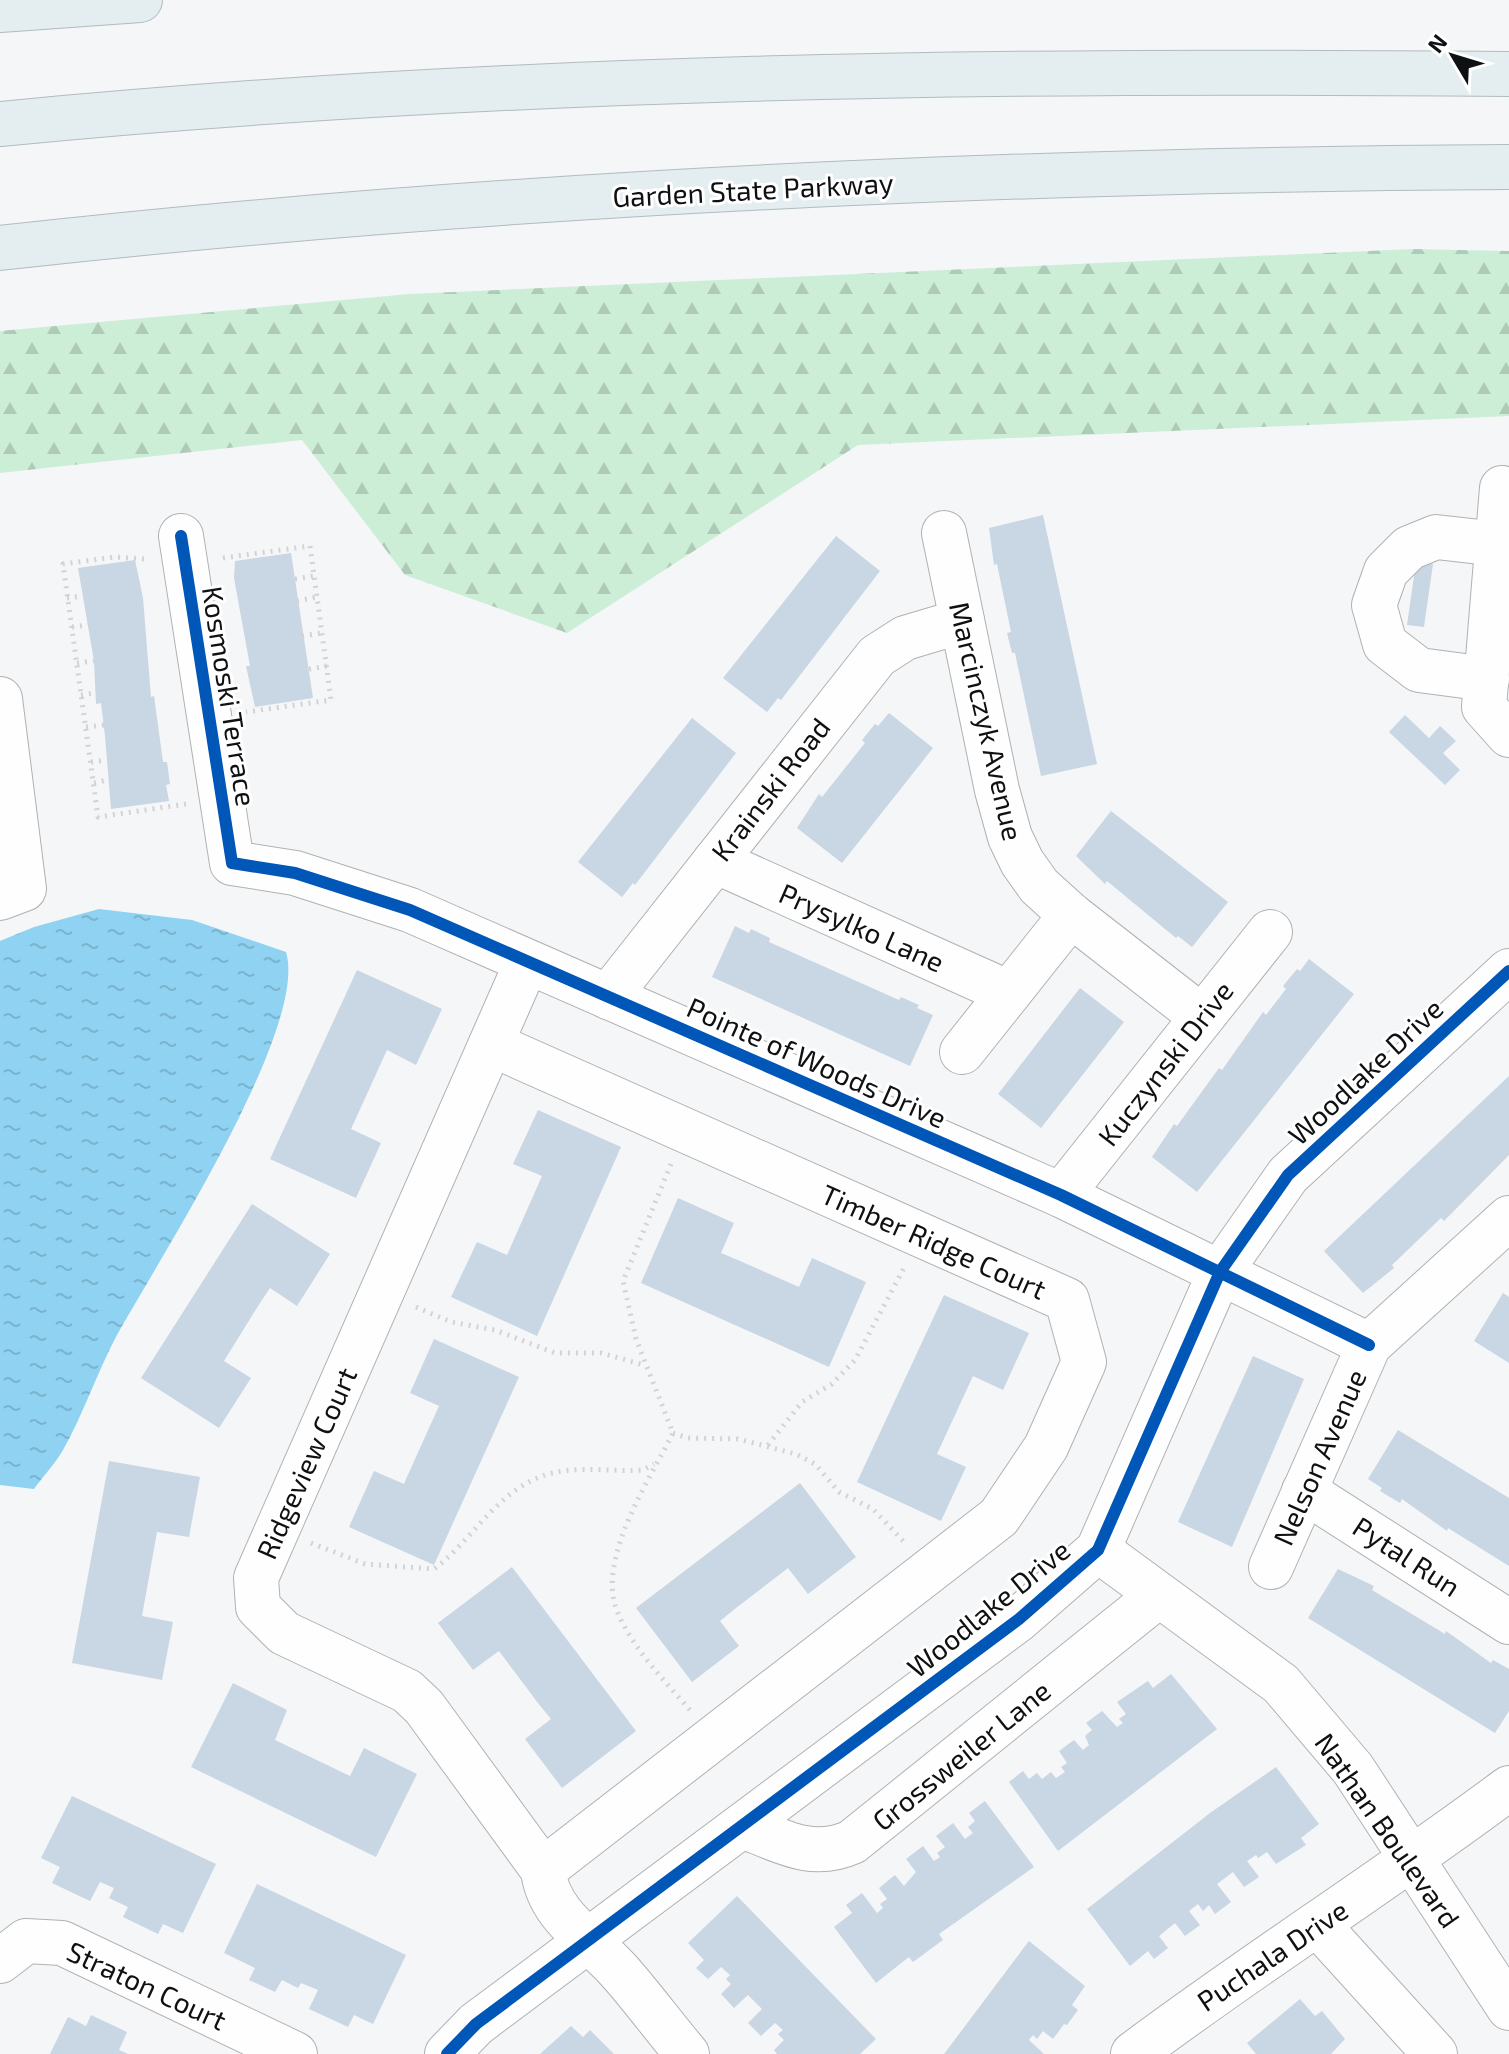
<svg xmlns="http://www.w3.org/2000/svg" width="1509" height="2054" font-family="'Exo 2',sans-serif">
  <defs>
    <pattern id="forest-firs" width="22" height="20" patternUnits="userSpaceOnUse" patternTransform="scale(2)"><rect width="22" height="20" fill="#cdeed6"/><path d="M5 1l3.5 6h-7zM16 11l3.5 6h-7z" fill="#afcbb7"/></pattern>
    <pattern id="water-ripples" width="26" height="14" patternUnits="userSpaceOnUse" patternTransform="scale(2)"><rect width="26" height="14" fill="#8fd2f1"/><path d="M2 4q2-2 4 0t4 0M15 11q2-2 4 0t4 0" fill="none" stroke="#7ab3ce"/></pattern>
  </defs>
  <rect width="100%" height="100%" fill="#f5f6f8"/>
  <path fill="url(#forest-firs)" d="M1412,249L1509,251V416L858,445L567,633L405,575L302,440L0,473V331L410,294Z"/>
  <path fill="url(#water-ripples)" d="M99,909L192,920L286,952C309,1028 158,1261 117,1335C97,1372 84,1413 63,1450C55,1464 43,1476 34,1489L0,1485V941L34,927Z"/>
  <g fill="#c9d6e3">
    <path d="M1043,515L1097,764L1041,776L1015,653H1012L1007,633L1011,632L997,564L994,565L989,528Z"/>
    <path d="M836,536L880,571L781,700L778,698L767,712L723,678Z"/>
    <path d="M291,553L313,698L255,707L246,666H250L234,578L235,561Z"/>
    <path d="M135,560L143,598L151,697L154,696L163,762H167L170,784L166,785L169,801L111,809L105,736L101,703L96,704L94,661L78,568Z"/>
    <path d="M1416,562L1433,564L1424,627L1407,625Z"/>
    <path d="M889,713L933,748L842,863L797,828L819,794L822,797L865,743L862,740L875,724L878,726Z"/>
    <path d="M1405,715L1429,738L1440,726L1456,741L1443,753L1460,770L1445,785L1389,732Z"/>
    <path d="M692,718L736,753L635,885L633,883L622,897L578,862Z"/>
    <path d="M1111,811L1228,902L1192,947L1178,936L1176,938L1107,881L1105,884L1076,856Z"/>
    <path d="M735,926L749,933L751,929L770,938L769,942L899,1000L901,997L919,1005L917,1008L933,1015L910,1066L712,977Z"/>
    <path d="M1309,959L1354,994L1197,1192L1152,1157L1174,1124L1177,1126L1219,1068L1222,1070L1263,1012L1266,1015L1286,989L1283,986L1297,969L1300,971Z"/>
    <path d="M357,970L442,1009L416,1065L387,1050L351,1129L381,1143L356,1198L270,1159Z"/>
    <path d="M1080,988L1124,1022L1041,1128L998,1094Z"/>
    <path d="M1509,1076V1155L1444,1221L1441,1218L1392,1265L1394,1268L1363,1293L1324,1251Z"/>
    <path d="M538,1110L621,1147L537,1336L451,1297L477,1242L507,1255L542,1176L513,1164Z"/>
    <path d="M678,1198L734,1223L721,1253L740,1261L799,1287L812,1258L866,1282L829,1367L641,1283Z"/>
    <path d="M252,1204L330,1254L297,1306L270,1288L258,1306L224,1361L251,1378L219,1428L141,1378Z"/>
    <path d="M1503,1293L1509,1297V1363L1474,1341Z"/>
    <path d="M944,1295L1029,1333L1003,1390L973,1376L937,1454L966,1467L941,1521L857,1482Z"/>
    <path d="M434,1339L519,1377L434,1565L349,1527L374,1471L404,1484L406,1479L439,1406L410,1393Z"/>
    <path d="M1253,1356L1304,1379L1232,1547L1178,1522Z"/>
    <path d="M1398,1430L1509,1498V1566L1448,1528L1447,1531L1402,1499L1400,1503L1380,1491L1382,1488L1368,1479Z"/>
    <path d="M109,1461L200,1477L189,1537L157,1532L142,1616L173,1622L162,1680L72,1663Z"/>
    <path d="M800,1483L856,1557L808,1594L788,1568L736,1608L720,1621L739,1646L692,1682L636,1608Z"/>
    <path d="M512,1567L636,1731L562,1788L525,1739L551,1719L538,1703L499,1651L473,1670L438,1623Z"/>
    <path d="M1338,1569L1374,1586L1372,1590L1445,1634L1446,1631L1491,1663L1493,1660L1509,1669V1711L1495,1733L1308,1618Z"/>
    <path d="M1171,1674L1217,1729L1058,1851L1009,1782L1023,1771L1029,1779L1037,1773L1042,1779L1051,1772L1056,1778L1065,1772L1061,1767L1067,1763L1059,1751L1074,1740L1083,1750L1089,1745L1085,1736L1092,1730L1086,1723L1102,1711L1117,1727L1123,1723L1119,1719L1126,1714L1117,1702L1148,1681L1153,1688Z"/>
    <path d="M233,1683L287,1710L275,1740L350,1776L364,1748L417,1774L376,1857L191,1767Z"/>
    <path d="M1276,1767L1319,1824L1301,1838L1306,1845L1276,1864L1267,1852L1258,1858L1256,1855L1247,1861L1259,1877L1244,1887L1233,1872L1217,1884L1231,1902L1215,1914L1209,1905L1203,1911L1198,1904L1189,1911L1200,1925L1185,1936L1175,1923L1159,1936L1168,1948L1154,1959L1148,1951L1130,1966L1087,1909L1210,1813Z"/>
    <path d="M72,1796L216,1864L183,1933L163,1924L158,1934L123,1917L128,1907L109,1898L114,1888L100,1882L90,1901L52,1883L60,1867L41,1858Z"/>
    <path d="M985,1801L1034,1867L939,1934L943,1940L913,1962L909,1957L876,1983L834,1927L852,1913L846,1905L862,1893L877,1913L883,1908L880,1904L887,1899L879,1888L895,1875L904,1886L916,1872L906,1859L923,1846L934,1861L940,1857L937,1853L945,1847L936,1836L953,1823L965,1839L973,1833L968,1827L975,1821L969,1813Z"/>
    <path d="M257,1884L406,1955L373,2024L354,2015L348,2027L309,2009L318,1990L301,1983L298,1988L282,1980L275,1992L249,1980L255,1968L224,1953Z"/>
    <path d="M737,1896L876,2039L860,2054H777L774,2050L784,2040L778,2034L783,2030L775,2023L761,2036L748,2023L762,2009L748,1995L734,2008L721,1994L731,1984L726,1979L730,1975L721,1967L708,1979L696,1968L704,1960L688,1943Z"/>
    <path d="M1029,1941L1085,1986L1072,2005L1078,2010L1067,2025L1064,2024L1053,2039L1043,2031L1037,2039L1033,2035L1029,2040L1044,2054H944Z"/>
    <path d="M1300,1999L1315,2016L1322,2011L1345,2039L1331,2054H1256L1247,2043Z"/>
    <path d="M91,2015L127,2032L119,2050L128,2054H50L68,2017L86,2026Z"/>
    <path d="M571,2026L583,2037L590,2030L614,2054H540Z"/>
  </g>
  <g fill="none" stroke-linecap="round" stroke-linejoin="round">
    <defs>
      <g id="minor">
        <path d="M1502,488L1484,707L1509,735"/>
        <path d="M944,533L997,790L1010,837L1022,862L1039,886L1071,915L1202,1017"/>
        <path d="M181,536L232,863L295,873L410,910L1061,1195L1369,1345"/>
        <path d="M1487,679L1419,670L1385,644L1374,605L1386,571L1409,548L1436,537L1498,544"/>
        <path d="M0,699L24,889L0,898"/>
        <path d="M715,861L1009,993"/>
        <path d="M526,964L256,1578L258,1607L284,1633L407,1691L424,1707L543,1870C548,1916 591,1939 620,1972C643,1998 664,2027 687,2054"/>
        <path d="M608,997L877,656L905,638L962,621"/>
        <path d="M491,1044L1067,1300L1084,1362L1046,1447L999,1517L543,1870"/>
        <path d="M962,1052L1071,915"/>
        <path d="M1061,1195L1270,932"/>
        <path d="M1304,1491L1509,1622"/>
        <path d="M1098,1550L1281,1684L1353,1769L1509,2008"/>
        <path d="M1271,1567L1369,1345L1509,1218"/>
        <path d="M743,1826C781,1841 812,1860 852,1842L1159,1595"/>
        <path d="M1317,1924L1435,2054"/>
        <path d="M0,1961L26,1941L62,1943L295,2054"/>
        <path d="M447,2054L476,2024L1019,1619L1098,1550L1220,1272L1288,1175L1509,971"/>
        <path d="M1133,2054C1256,1962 1386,1880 1509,1788"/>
      </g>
      <g id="highway">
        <path d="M0,10L140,0"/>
        <path d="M0,124C502,75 1005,69 1509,74"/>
        <path d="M0,248C501,192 1005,170 1509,167"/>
      </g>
    </defs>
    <use href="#minor" stroke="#b0b1b2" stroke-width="46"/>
    <use href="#highway" stroke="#b1bbc0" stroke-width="46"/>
    <g stroke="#d3d3d4" stroke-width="5" stroke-dasharray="2 6" stroke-linecap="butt">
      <path d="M223,558L310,546L331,700L246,712"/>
      <path d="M144,559L115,557L63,564L98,817L186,804"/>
      <path d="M295,579L314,576"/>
      <path d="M67,598L82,596"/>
      <path d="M297,601L317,597"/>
      <path d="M72,627L89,625"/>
      <path d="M302,636L322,633"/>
      <path d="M77,663L94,661"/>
      <path d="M309,669L327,666"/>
      <path d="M81,695L95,693"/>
      <path d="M86,727L104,725"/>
      <path d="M91,762L106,760"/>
      <path d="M94,783L107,780"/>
      <path d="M671,1164L623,1281L636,1339L673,1433C650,1479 596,1559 617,1611C633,1649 663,1679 690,1710"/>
      <path d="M416,1307L451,1322L495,1330L555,1353H601L644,1365"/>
      <path d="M673,1433L687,1438L738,1439L796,1454L815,1464L839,1492L873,1509L905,1543"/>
      <path d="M768,1445L802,1402L832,1384L855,1360L904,1268"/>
      <path d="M311,1543L365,1564L434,1569C478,1536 502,1479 563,1471C588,1467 616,1472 643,1470L654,1464"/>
    </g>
    <use href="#minor" stroke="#fefefe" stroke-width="44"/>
    <use href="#highway" stroke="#e4edf0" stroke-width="44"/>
    <defs>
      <g id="cycleway">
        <path d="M181,536L232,863L295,873L410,910L1061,1195L1369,1345"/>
        <path d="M447,2054L476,2024L1019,1619L1098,1550L1220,1272L1288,1175L1509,971"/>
      </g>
    </defs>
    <use href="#cycleway" stroke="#fff" stroke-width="17"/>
    <use href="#cycleway" stroke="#0057b8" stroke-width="12"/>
  </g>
  <g text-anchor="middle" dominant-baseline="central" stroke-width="6" stroke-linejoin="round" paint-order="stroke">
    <g font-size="28" fill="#0f1011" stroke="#fff">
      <text transform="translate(753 189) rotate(-3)">Garden State Parkway</text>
      <text transform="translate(230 696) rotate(81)">Kosmoski Terrace</text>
      <text transform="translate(987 721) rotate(77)">Marcinczyk Avenue</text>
      <text transform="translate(770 789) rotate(-52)">Krainski Road</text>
      <text transform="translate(862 927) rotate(24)">Prysylko Lane</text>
      <text transform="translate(817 1062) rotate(24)">Pointe of Woods Drive</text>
      <text transform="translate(1165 1063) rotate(-52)">Kuczynski Drive</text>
      <text transform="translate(1365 1071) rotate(-43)">Woodlake Drive</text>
      <text transform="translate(934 1241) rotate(24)">Timber Ridge Court</text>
      <text transform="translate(1319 1457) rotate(-66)">Nelson Avenue</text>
      <text transform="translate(306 1463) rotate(-66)">Ridgeview Court</text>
      <text transform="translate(1407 1556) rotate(33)">Pytal Run</text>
      <text transform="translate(988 1608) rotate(-39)">Woodlake Drive</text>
      <text transform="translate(961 1755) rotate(-39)">Grossweiler Lane</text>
      <text transform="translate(1388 1830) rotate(55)">Nathan Boulevard</text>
      <text transform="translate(1272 1955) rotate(-34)">Puchala Drive</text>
      <text transform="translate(147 1985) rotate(25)">Straton Court</text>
    </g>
  </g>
  <g transform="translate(1453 56) rotate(308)" stroke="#ffffff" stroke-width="6" paint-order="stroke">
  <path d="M0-6L14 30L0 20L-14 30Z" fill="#0f1011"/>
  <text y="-12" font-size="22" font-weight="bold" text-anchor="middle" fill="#0f1011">N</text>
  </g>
</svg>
